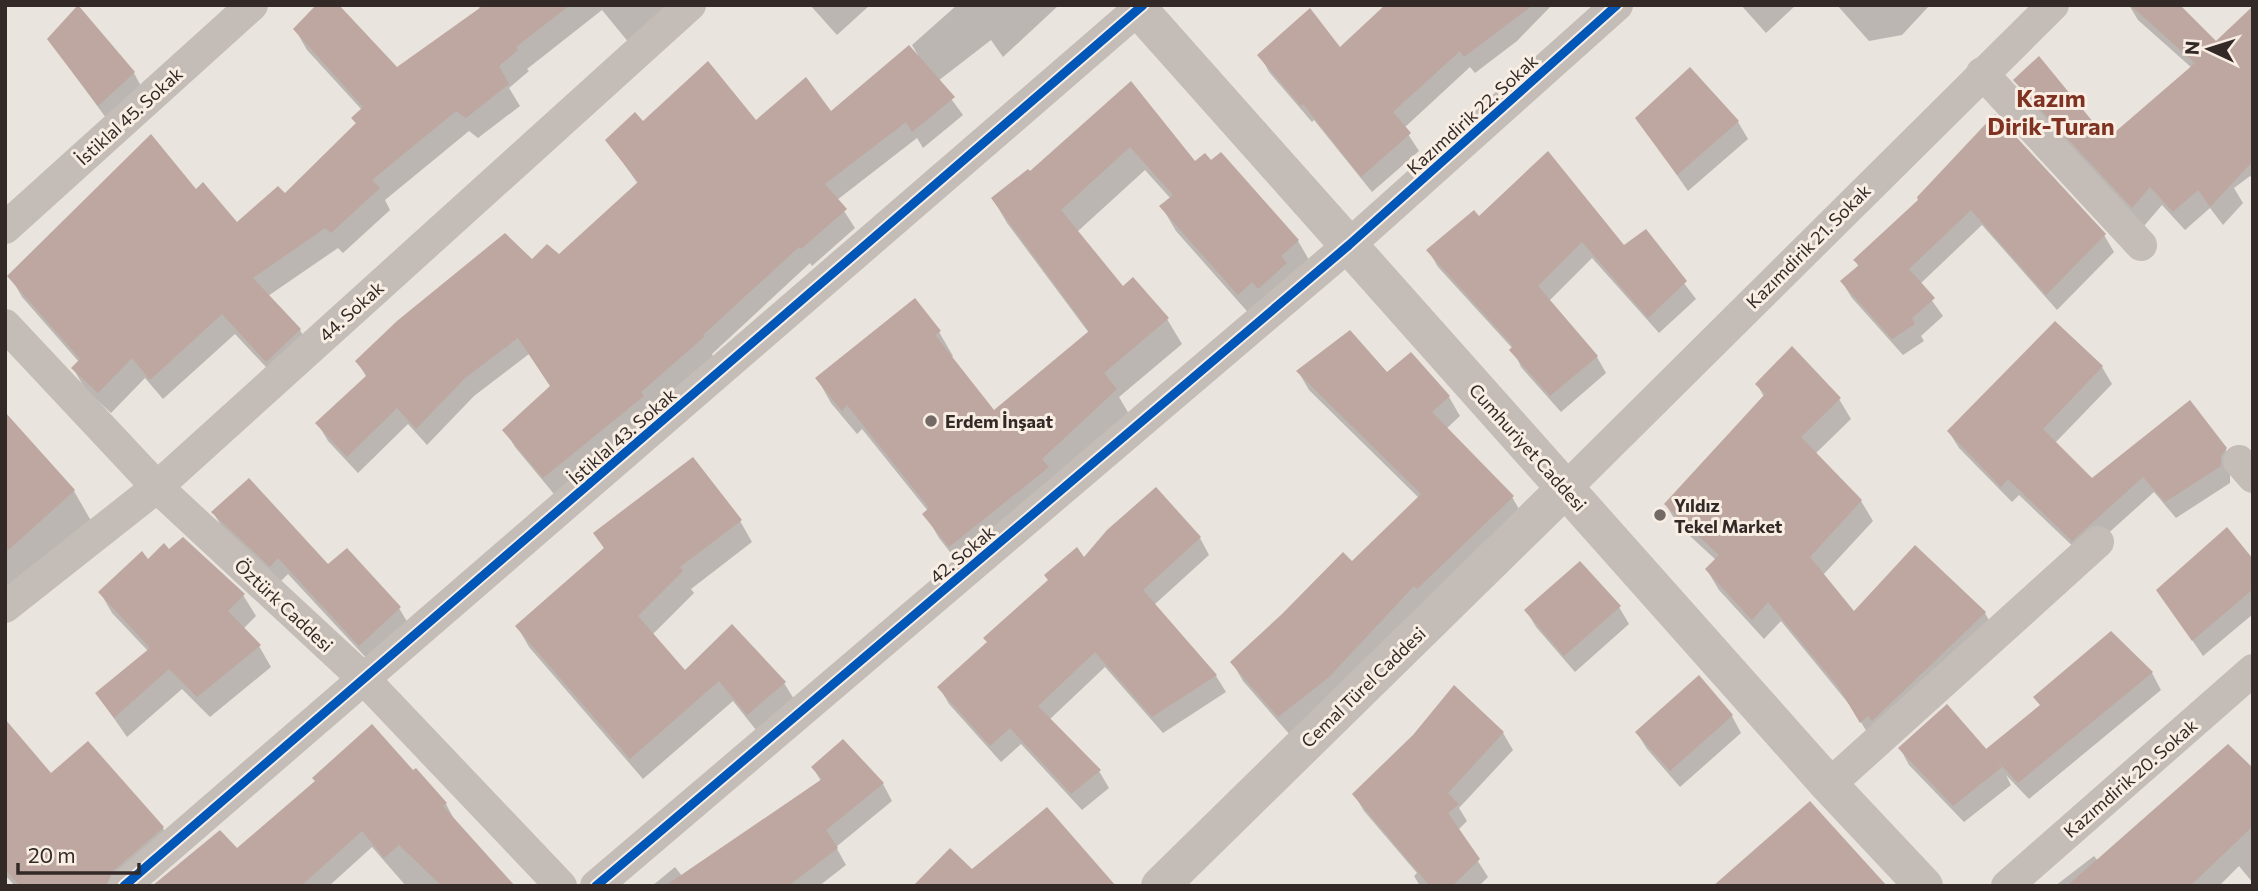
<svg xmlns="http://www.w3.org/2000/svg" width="2258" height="891" font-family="Commissioner,sans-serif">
  <rect width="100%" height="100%" fill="#eae4de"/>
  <g fill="#0003">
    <path d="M478,5H683L634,49L602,10L527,69L529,71L509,88L520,106L478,138L469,131L385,200L390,210L343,253L338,248L268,296L300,330L312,351L279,381L235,334L163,399L145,378L111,413L85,389L73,368L79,362L22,297L10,276L196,192L237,225L285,195L357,125L353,118L362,110L307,50L295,29L397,69L481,10Z"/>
    <path d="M810,5H870L837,35Z"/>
    <path d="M957,5H1059L1003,57L991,40L938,81L963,115L923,148L917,138L837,200L855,228L812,266L810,263L712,354L713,356L650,410L653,415L554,494L515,447L505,430L551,387L529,354L474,396L427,445L408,424L358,473L328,441L318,424L367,378L357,361L532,262L559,256L638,184L608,141L643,123L756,122L830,113L919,57L912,45Z"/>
    <path d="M1445,5H1552L1517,41L1475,73L1470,67L1404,128L1419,151L1372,192L1314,120L1312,122L1269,72L1260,55L1340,49Z"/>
    <path d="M1741,5H1796L1766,33Z"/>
    <path d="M1837,5H1930L1902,35L1869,41Z"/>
    <path d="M2129,5H2177L2216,43L2253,8V179L2250,176L2234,188L2243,203L2223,225L2210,208L2185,230L2162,205L2144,226L2027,100L2016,80L2107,142L2192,68L2138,20Z"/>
    <path d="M49,40L134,73L143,90L109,122Z"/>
    <path d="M1689,70L1738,122L1748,139L1688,191L1637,118Z"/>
    <path d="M1131,83L1195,164L1298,241L1312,265L1253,318L1176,231L1162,207L1171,199L1145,170L1077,232L1123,288L1133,280L1167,319L1182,344L1119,397L1129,414L964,570L939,538L925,514L928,511L862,429L857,434L831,403L817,378L939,332L953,356L951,358L994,412L1089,333L1007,223L993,199L1030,174Z"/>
    <path d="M1920,200L2104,235L2114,252L2057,310L1982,225L1920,284L1943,316L1921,336L1924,341L1903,355L1852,298L1842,282L1859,268L1855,260Z"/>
    <path d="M1479,218L1624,248L1645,232L1696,299L1659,333L1592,258L1549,301L1597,357L1606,373L1561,412L1521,367L1513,349L1438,267L1428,250Z"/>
    <path d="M2102,367L2112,384L2055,443L2091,481L2225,448L2235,466L2230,473V483L2176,518L2154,492L2083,556L2019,495L2012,502L1959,448L1949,432Z"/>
    <path d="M1298,371L1387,375L1449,397L1460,416L1446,429L1512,497L1523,516L1290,735L1243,681L1232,662L1352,564L1419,498L1309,390Z"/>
    <path d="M1757,384L1839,399L1851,419L1815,454L1861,501L1873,521L1823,575L1854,614L1985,613L1996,633L1873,742L1853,709L1781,621L1764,639L1719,590L1707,570L1716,560L1678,525L1666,505L1764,397Z"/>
    <path d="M5,415L74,491L94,526L5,607Z"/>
    <path d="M213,512L328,566L399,608L409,625L370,662L288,574L280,582L223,529Z"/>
    <path d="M740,521L752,542L691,589L694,593L652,635L685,673L784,683L797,704L760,735L733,701L643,779L529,647L517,626L605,550L596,534Z"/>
    <path d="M1200,538L1209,555L1154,605L1216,676L1226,692L1163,733L1105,667L1049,720L1099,771L1109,788L1082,810L1021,744L1001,762L949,704L939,687L1083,560Z"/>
    <path d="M148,562L243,595L256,616L243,629L259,646L271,667L210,717L182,689L127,737L97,694L148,651L112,613L100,592Z"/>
    <path d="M2253,562V614L2203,656L2158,590Z"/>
    <path d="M1619,607L1629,624L1575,672L1536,627L1526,610Z"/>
    <path d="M2111,634L2152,673L2161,690L2029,799L2006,775L2011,785L1964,822L1909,765L1900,748L1986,751L2041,706Z"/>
    <path d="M1699,678L1732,716L1741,733L1680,787L1647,749L1637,733Z"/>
    <path d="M1454,687L1503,733L1513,750L1459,808L1467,821L1458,830L1488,877L1479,886H1420L1414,876L1417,873L1364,811L1354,794L1414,737Z"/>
    <path d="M5,722L51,776L163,828L176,851L135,886H15L5,875Z"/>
    <path d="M843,742L883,784L892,801L836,847L846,865L819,886H652L675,867L682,876L821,781L813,768Z"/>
    <path d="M2253,770V883L2239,866L2219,886H2055L2094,856L2098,861Z"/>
    <path d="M413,772L446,804L455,821L513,886H406L372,847L329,886H215L237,851Z"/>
  </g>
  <g fill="#bda7a0">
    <path d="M78,5L135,72L98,106L47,39Z"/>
    <path d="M316,5H339L397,67L484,5H570L516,47L518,50L499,66L509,84L466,118L456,111L372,180L380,188L331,233L325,228L253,278L301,329L266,362L222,314L150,380L132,358L98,393L71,368L80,359L7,276L151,134L196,189L203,182L237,222L278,186L285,193L356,123L351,118L363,107L293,29Z"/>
    <path d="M1385,5H1533L1464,57L1460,51L1393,112L1411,133L1361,177L1303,104L1301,106L1257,55L1310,8L1340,47Z"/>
    <path d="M2130,5H2180L2216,41L2253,6V161L2210,207L2198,190L2173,212L2150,187L2132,208L2013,80L2039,56L2107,139L2195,63Z"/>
    <path d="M909,45L955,97L912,132L906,122L825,184L847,209L801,249L799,247L703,335L704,337L641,392L644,396L543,478L502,430L550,386L518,338L465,378L416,429L397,408L347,457L315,423L367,375L355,361L397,321L505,233L532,259L547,244L559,254L638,182L605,140L635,112L643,121L708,61L756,120L806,77L831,111Z"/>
    <path d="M1690,67L1739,121L1677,175L1635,118Z"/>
    <path d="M1131,81L1195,161L1205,153L1211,160L1221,152L1299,240L1281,256L1287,263L1258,289L1252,282L1238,295L1159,206L1173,195L1130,147L1061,210L1123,286L1133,277L1169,318L1104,373L1117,389L1042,459L1049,467L949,547L922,514L929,508L847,405L842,411L815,378L915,298L941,331L935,335L994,410L1089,331L991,198L1028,169L1030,171Z"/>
    <path d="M1995,114L2106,234L2046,295L1971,210L1909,269L1935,298L1912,318L1915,324L1892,339L1840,281L1859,265L1853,260L1918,200L1917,197Z"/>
    <path d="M1548,151L1624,245L1646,229L1687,281L1648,318L1582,242L1538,286L1598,356L1550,396L1509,350L1513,346L1426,250L1474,210L1479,216Z"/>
    <path d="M2055,321L2103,366L2043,429L2092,478L2190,400L2227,448L2221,456V466L2165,502L2143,477L2072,541L2008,479L2001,487L1947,431Z"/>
    <path d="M1350,330L1387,372L1411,352L1450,396L1432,412L1514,496L1417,589L1414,586L1329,677L1278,717L1230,662L1282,614L1343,552L1352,561L1421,494L1296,371Z"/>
    <path d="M1792,346L1841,398L1801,437L1862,500L1810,557L1854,611L1915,545L1986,612L1872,721L1868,716L1860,723L1839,688L1768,602L1752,620L1705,569L1719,555L1664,504L1765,394L1755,384Z"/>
    <path d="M5,412L75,490L5,553Z"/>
    <path d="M693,457L742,520L680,567L683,571L638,616L685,670L732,624L786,682L747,715L719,681L630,759L515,626L604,548L593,533Z"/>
    <path d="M249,478L328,564L347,548L401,607L359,646L278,558L270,567L211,512Z"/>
    <path d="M1156,487L1201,537L1143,590L1217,675L1152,717L1095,652L1038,706L1101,770L1071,794L1010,728L990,746L937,687L987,642L983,638L1048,580L1044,575L1077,547L1084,557L1107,530Z"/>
    <path d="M2227,527L2253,559V589L2192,641L2156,590Z"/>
    <path d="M183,537L245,594L228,611L261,645L197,697L169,669L114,718L95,693L150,648L98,592L142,551L148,559L164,543L169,549Z"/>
    <path d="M1580,561L1621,606L1564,656L1524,610Z"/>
    <path d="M2111,631L2153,672L2018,783L1986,749L2040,705L2033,697Z"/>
    <path d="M1699,675L1733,715L1670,771L1635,732Z"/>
    <path d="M1454,685L1504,732L1448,793L1459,804L1448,813L1480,859L1452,886H1430L1352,794L1413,735Z"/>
    <path d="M1947,704L2002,767L1953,806L1898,748Z"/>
    <path d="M5,719L51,773L88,741L164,827L112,872L106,886H20L5,869Z"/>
    <path d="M372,724L413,770L416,768L447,803L443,806L515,886H442L399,845L384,858L362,831L301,886H152L220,830L237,848L315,781L312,778Z"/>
    <path d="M843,739L884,783L826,830L838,848L788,886H665L822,779L811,767Z"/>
    <path d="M2228,744L2253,768V826L2190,886H2067Z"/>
    <path d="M1810,801L1887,886H1713Z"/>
    <path d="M1047,807L1116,886H913L950,848L972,869Z"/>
  </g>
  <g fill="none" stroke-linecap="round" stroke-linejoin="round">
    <g stroke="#c3bcb7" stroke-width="32">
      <path d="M1982,73L2141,245"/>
      <path d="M5,228L252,5"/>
      <path d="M5,325L157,487L365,680L561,886"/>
      <path d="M2239,461L2253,477"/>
      <path d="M1565,489L2053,5"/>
      <path d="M5,607L157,487L690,5"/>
      <path d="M1829,785L2098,542"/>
      <path d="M124,886L1143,5"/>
      <path d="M596,886L1349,245L1617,5"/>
      <path d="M2007,886L2253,670"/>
    </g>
    <g stroke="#c3bcb7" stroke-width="38">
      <path d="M1135,5L1829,785L1924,886"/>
      <path d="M1160,886L1565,489"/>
    </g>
    <defs>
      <g id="cycleway">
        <path d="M124,886L1143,5"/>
        <path d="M596,886L1349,245L1617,5"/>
      </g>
    </defs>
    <use href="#cycleway" stroke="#f8eee4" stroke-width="13"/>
    <use href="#cycleway" stroke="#0057b8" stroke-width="9"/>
  </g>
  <g fill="#736a66" stroke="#f8eee4" stroke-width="2.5">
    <circle cx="931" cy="421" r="7"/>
    <circle cx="1660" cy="515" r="7"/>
  </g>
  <g text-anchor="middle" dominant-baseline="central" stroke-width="6" stroke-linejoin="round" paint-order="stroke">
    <g font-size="18" fill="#332926" stroke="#f8eee4">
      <text transform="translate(1472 114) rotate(-42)">Kazımdirik 22. Sokak</text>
      <text transform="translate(129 116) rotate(-42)">İstiklal 45. Sokak</text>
      <text transform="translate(1808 246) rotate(-45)">Kazımdirik 21. Sokak</text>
      <text transform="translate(351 311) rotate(-42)">44. Sokak</text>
      <text transform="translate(622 436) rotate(-41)">İstiklal 43. Sokak</text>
      <text transform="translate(1528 447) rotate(48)">Cumhuriyet Caddesi</text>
      <text transform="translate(962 554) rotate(-40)">42. Sokak</text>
      <text transform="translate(284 605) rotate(43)">Öztürk Caddesi</text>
      <text transform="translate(1363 687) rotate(-44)">Cemal Türel Caddesi</text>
      <text transform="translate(2130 778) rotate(-41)">Kazımdirik 20. Sokak</text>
    </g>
    <g font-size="18" font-weight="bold" fill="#332926" stroke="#f8eee4" text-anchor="start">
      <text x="945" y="421">Erdem İnşaat</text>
      <text x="1674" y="505">Yıldız<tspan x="1674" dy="21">Tekel Market</tspan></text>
    </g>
    <g font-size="24" font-weight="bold" fill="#7f3222" stroke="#f8eee4">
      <text x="2051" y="97">Kazım<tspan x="2051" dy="28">Dirik-Turan</tspan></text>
    </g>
  </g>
  <rect width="2258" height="891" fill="none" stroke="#332926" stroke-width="14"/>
  <g transform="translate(2209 49) rotate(274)" stroke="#f8eee4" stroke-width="5" paint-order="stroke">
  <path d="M0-5L12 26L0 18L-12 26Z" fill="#332926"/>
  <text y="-10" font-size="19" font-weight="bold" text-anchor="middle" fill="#332926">N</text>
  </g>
  <path d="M18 863v10h121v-10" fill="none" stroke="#332926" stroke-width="3.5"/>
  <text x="28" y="863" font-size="21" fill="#332926" stroke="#f8eee4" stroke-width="5" paint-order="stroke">20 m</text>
</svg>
